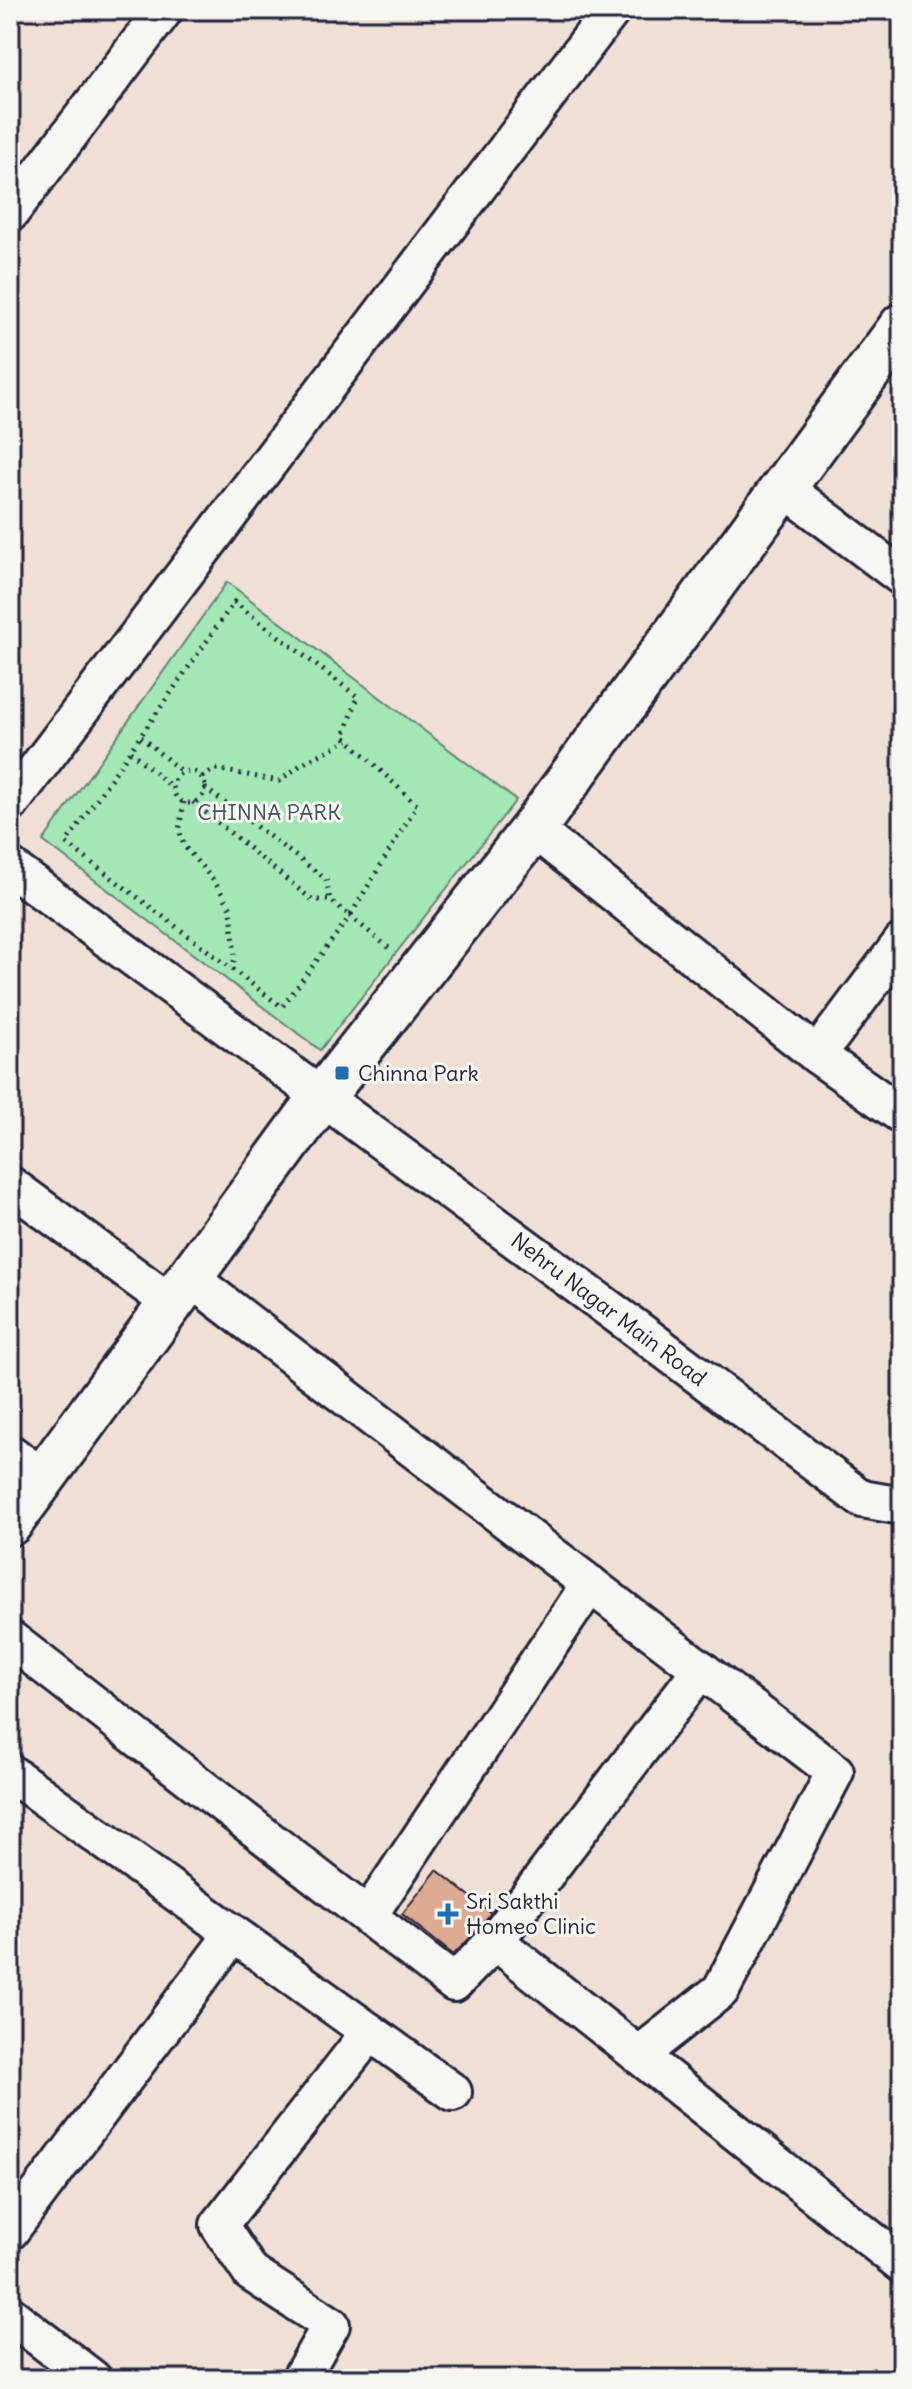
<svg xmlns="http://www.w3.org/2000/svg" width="912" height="2389" font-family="Delius,sans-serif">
  <rect width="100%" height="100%" fill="#efdfd5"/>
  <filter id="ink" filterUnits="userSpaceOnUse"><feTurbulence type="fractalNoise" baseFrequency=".0125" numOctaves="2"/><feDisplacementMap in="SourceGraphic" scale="16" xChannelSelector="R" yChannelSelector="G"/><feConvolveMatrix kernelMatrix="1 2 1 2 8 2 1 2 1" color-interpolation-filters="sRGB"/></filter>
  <g filter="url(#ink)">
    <path fill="#a2e7b4" stroke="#628478" stroke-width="2" d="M227,582L516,800L320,1050L43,841Z"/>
    <path fill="#deaa92" stroke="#22223b" stroke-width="2" d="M437,1870L491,1913L456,1957L402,1914Z"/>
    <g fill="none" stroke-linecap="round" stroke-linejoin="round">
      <defs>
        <g id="minor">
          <path d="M10,213L164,10"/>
          <path d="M784,488L902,577"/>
          <path d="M10,804L612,10"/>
          <path d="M533,829L817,1055L902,1115"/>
          <path d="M10,867L642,1333L862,1499L902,1506"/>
          <path d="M817,1055L902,942"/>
          <path d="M10,1185L172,1304"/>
          <path d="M190,1278L835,1772L721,1990L639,2055"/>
          <path d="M10,1453L43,1478"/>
          <path d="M10,1639L454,1983L495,1941L902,2264"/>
          <path d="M10,1773L453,2092"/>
          <path d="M368,1916L590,1584"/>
          <path d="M495,1941L701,1669"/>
          <path d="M10,2231L233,1934"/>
          <path d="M10,2315L93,2379"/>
          <path d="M300,2379L331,2325L251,2273L219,2225L370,2032"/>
        </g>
        <path id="primary" d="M10,1523L322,1097L533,829L902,326"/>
      </defs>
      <use href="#minor" stroke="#22223b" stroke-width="42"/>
      <use href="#primary" stroke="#22223b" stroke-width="50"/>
      <g stroke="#22223b" stroke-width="5" stroke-dasharray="2 6" stroke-linecap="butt">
        <path d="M141,737L182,772"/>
        <path d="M130,751L173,788"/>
        <circle cx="189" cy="787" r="16"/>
        <path d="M202,777L215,769L279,781L302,764L348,740"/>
        <path d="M205,788L326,879L330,900"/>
        <path d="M184,802L179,829L184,846L214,881L231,908L235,959L231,968"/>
        <path d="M193,802L312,900H330L350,916L417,805L344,736L358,697L234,602L66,843L282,1007L350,916L389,948"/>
      </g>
      <use href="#minor" stroke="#f6f6f2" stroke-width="36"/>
      <use href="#primary" stroke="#f6f6f2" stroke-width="44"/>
    </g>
  </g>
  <g fill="#1f6fb2" stroke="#f6f6f2" stroke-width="3">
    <rect x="334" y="1065" width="16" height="16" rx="4"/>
    <path d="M444 1902h8v8h8v8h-8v8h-8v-8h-8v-8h8z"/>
  </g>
  <g text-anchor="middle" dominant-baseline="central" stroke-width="6" stroke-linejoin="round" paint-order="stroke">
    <g font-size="22" fill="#425359" stroke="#f6f6f2">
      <text x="269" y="812">CHINNA PARK</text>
    </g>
    <g font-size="22" fill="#22223b" stroke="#f6f6f2" text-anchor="start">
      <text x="358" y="1073">Chinna Park</text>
      <text x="466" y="1901">Sri Sakthi<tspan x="466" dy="25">Homeo Clinic</tspan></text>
    </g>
    <g font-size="22" fill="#22223b" stroke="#f6f6f2">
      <text transform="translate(609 1309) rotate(37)">Nehru Nagar Main Road</text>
    </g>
  </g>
  <rect width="912" height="2389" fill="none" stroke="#f6f6f2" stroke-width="40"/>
  <rect x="20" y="20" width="872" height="2349" fill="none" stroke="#22223b" stroke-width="3" filter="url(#ink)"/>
</svg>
